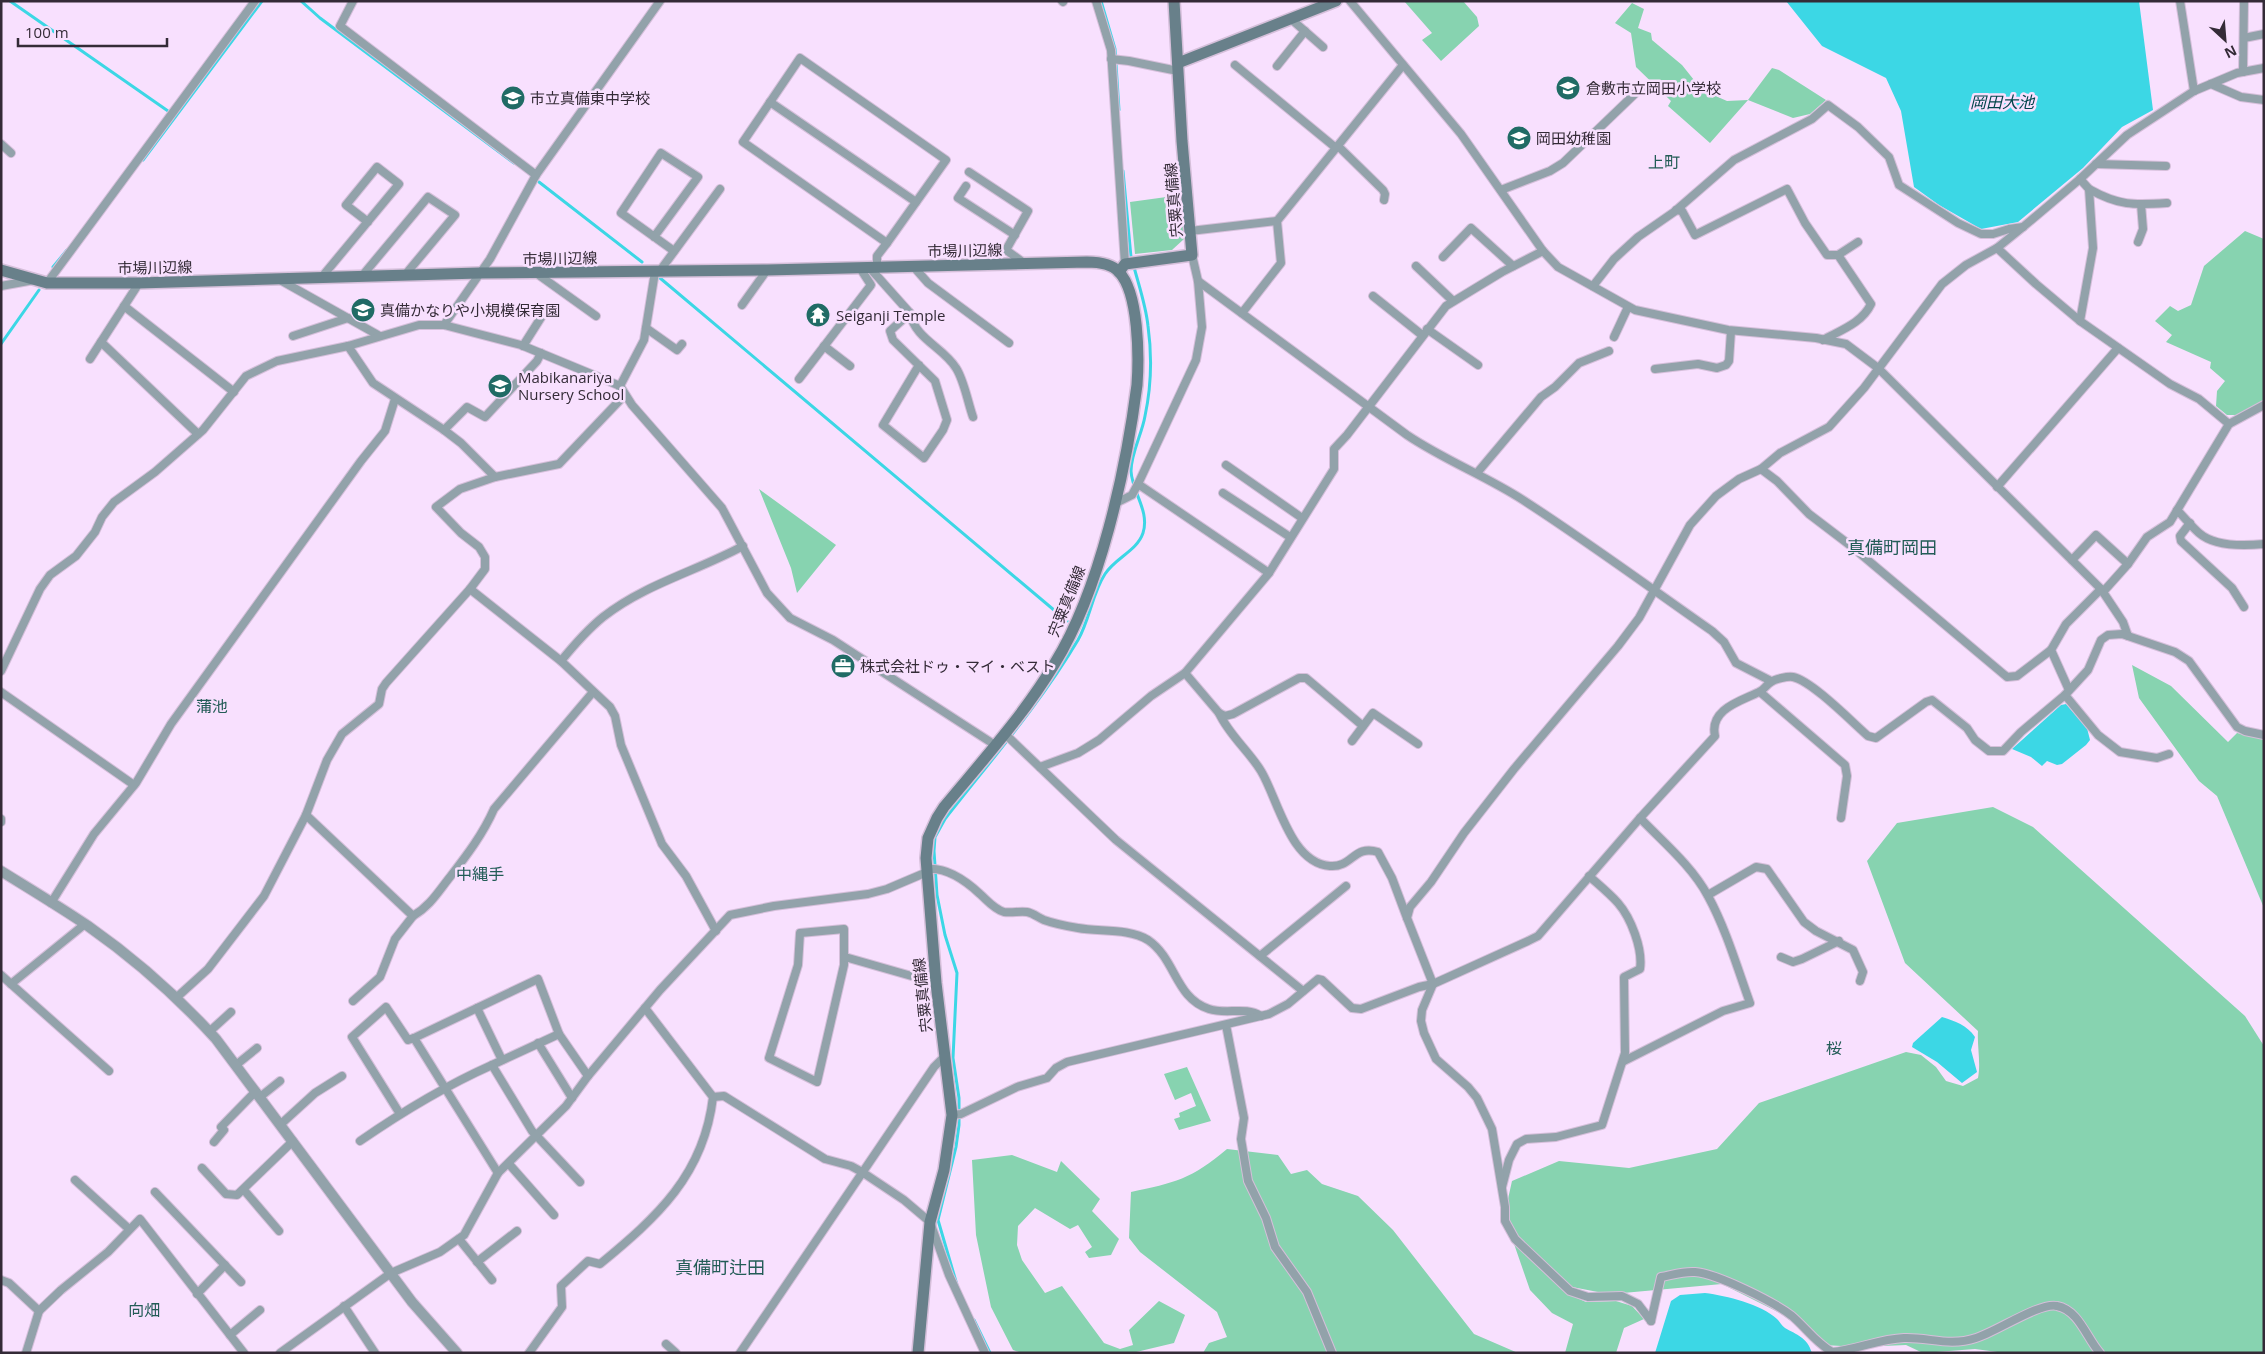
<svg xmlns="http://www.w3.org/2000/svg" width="2265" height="1354" font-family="'Open Sans','Noto Sans JP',sans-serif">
  <rect width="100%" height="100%" fill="#f8e0fe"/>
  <g fill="#87d3b0">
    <path d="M1404,1H1463L1477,17L1479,26L1441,61L1422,40L1432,33Z"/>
    <path d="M1632,3L1644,9L1638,28L1651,33L1652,40L1682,65L1702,90L1727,101L1748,100L1772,68L1779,70L1826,100L1810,114L1793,118L1748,100L1710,143L1668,106L1671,101L1636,67L1631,33L1615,23Z"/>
    <path d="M1181,195L1184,239L1172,250L1135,254L1130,202Z"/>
    <path d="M2245,231L2264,239V401L2238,415H2227L2216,406L2217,391L2225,381L2210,368L2211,362L2166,342L2172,335L2155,321L2170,306L2178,311L2191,305L2204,266Z"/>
    <path d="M759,489L836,545L797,593L791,568Z"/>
    <path d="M2132,665L2171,686L2228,742L2237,733L2264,738V908L2217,796L2199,781L2139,698Z"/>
    <path d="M1993,807L2033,827L2245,1016L2264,1046V1353H2005L1975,1349L1923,1353L1906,1345L1860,1347L1823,1345L1780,1313L1722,1284L1623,1293L1598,1292L1572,1287L1518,1237L1509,1221L1508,1199L1512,1181L1559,1161L1629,1168L1717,1149L1759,1103L1906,1052L1921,1055L1936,1067L1946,1081L1963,1086L1978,1078C1981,1062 1977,1047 1978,1031L1905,963L1867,861L1897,823Z"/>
    <path d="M1187,1067L1211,1121L1179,1130L1174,1119L1180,1117L1179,1113L1196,1106L1191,1093L1175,1100L1164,1074Z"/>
    <path d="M1227,1149L1278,1155L1291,1174L1307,1170L1322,1184L1358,1196L1393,1230L1474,1334L1518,1353H1203L1209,1343L1227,1337L1217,1312L1140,1252L1129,1238L1131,1192C1174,1183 1192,1179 1227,1149Z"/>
    <path d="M1012,1155L1057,1172L1061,1161L1100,1199L1092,1211L1119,1239L1111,1255L1089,1258L1085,1252L1092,1247L1078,1225L1070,1229L1035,1208L1018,1226L1017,1245L1022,1260L1045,1293L1062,1286L1104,1343L1120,1349L1133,1345L1129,1330L1159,1301L1185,1315L1174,1343L1132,1353H1022L1013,1350L991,1307L976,1235L972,1160Z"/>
    <path d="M1513,1241L1568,1294L1586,1302L1616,1301L1632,1306L1644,1319L1624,1328L1616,1353H1565L1573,1324L1552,1313L1530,1290Z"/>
  </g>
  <g fill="#3cd7e5">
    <path d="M1786,1H2139L2153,110L2122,127L2083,168L2018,222L1981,229L1939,205L1914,187L1901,111L1886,78L1822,46Z"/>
    <path d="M2066,704L2087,728L2090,740L2086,745L2062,764L2057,765L2047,761L2042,766L2031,757L2012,749L2061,705Z"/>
    <path d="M1942,1017C1955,1021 1967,1025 1975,1037L1971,1050L1977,1072L1962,1083L1937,1062L1912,1047L1913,1043Z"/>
    <path d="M1705,1293C1727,1296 1761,1304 1777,1319C1780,1322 1781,1325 1785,1328C1797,1335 1807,1337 1812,1353H1655L1671,1301L1680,1295Z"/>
  </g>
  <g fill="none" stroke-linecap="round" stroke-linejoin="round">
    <g stroke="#3cd7e5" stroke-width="3">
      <path d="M10,1L168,111"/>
      <path d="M301,1L320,18L514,163"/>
      <path d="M1101,1L1115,49L1119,110"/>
      <path d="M143,160L262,1"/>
      <path d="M1123,171L1131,257"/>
      <path d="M539,182L642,262"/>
      <path d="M53,267L67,250"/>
      <path d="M660,278L1067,621"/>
      <path d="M1,344L39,290"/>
      <path d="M957,1285L938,1220L956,1147L959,1125V1098L953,1058L957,973L945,935L937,895L934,851L935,837L945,819C991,760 1040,704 1078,640C1090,619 1092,594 1105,574C1115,558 1137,551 1143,533C1150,511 1132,492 1131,471C1131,453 1142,434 1145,416C1151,388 1152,355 1148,326C1146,306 1139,286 1134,267"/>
      <path d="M974,1320L990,1353"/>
    </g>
    <defs>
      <g id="minor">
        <path d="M353,1L340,26L536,175"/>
        <path d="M1062,1L1063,2"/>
        <path d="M1096,1L1111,50L1125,264"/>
        <path d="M1350,1L1461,134L1543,251L1558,267L1635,310L1728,330L1816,338L1846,344L1878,368L2101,589L2123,622L2128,636"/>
        <path d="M2180,1L2194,91"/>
        <path d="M1291,19L1323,47"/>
        <path d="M2244,38L2264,34"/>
        <path d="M800,58L946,160L887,243L743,142Z"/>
        <path d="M1111,59L1129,61L1178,71"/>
        <path d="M1235,65L1336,148"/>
        <path d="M1277,66L1305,31"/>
        <path d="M2243,72L2244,1"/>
        <path d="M2211,84L2241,97L2264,100"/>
        <path d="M770,102L916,202"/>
        <path d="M1,144L11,153"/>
        <path d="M1338,146L1383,190L1385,194L1384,200"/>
        <path d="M2096,164L2166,166"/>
        <path d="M969,172L1028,211L1006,250L1024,263"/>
        <path d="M2080,179L2089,189L2093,248L2080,321L2170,384L2199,399L2229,424"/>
        <path d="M966,186L958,198L1015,235"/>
        <path d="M2089,189C2119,206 2134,205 2167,203"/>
        <path d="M1501,190L1550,171L1563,163L1642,87"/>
        <path d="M1676,210L1682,211L1695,235L1787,189L1805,223L1827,255H1838L1871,304C1862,323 1841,330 1823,340"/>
        <path d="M1190,231L1277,221L1403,65"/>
        <path d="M654,237L698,177L661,153L621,213L674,251"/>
        <path d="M2138,242L2143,229L2141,204"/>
        <path d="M1997,248L2036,284L2080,321"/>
        <path d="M1838,255L1858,242"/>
        <path d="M1443,257L1471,228L1513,266"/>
        <path d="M913,266L928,283L1009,343"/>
        <path d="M1416,266L1453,301"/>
        <path d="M869,267L910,313L890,331L893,340L935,381L947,420L943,430L924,458L883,425L919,365"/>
        <path d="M877,267V256L887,243"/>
        <path d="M659,272L720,189"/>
        <path d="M536,273L596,316"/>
        <path d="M362,276L428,197L455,215L405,275"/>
        <path d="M321,278L399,184L377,167L346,205L368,222"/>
        <path d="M280,280L378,335"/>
        <path d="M1198,281L1407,435C1444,460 1486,476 1523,500C1588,542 1649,587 1712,631L1724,642L1736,663L1771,681"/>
        <path d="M47,283L255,1"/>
        <path d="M1,286L34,280"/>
        <path d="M1593,286L1614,259L1638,237L1674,212L1734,160L1812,119L1828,105L1858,127L1889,157L1899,185L1958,223L1981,234H1993L2009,229L2023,227"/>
        <path d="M1373,296L1422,335"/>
        <path d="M742,305L767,270"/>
        <path d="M124,306L234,392"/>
        <path d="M910,313C915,339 943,347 956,368C964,380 968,403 973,417"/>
        <path d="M1242,313L1281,263L1277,221"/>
        <path d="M444,325L490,259L536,175L660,1"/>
        <path d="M646,328L677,350L682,344"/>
        <path d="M1427,329L1478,365"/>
        <path d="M293,336L348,318"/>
        <path d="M1614,337L1628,307"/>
        <path d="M101,342L198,434"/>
        <path d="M348,346L373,383L444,430"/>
        <path d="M523,346L547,308"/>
        <path d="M824,346L850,366"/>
        <path d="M90,359L139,283"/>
        <path d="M1655,369L1698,364L1717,368L1726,365L1729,361L1731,331"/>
        <path d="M799,379L871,285L860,268"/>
        <path d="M1226,465L1302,518"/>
        <path d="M1761,469L1777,481L1809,514L1851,546L2007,677L2017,676L2051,650"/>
        <path d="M1477,473L1541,397L1555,387L1579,363L1609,351"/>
        <path d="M495,477L461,443L444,430L467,407L485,417L537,361L541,353"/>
        <path d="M1138,484L1269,573"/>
        <path d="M1997,487L2118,348"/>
        <path d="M1223,493L1290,537"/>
        <path d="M1114,504L1132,495L1138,484L1196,360L1202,327L1198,281L1192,255"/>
        <path d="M2177,510C2184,517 2191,526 2199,533C2215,547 2244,546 2264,544"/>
        <path d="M2190,523L2180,536L2181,541L2232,588L2244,607"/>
        <path d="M2072,560L2096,535L2128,564"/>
        <path d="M470,589L561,661L610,707L615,716L621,745L662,844L686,876L716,931"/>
        <path d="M2103,592L2128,564L2147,537L2170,522L2229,424L2264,405"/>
        <path d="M561,661C574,645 587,630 603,617C645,584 697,571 743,546"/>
        <path d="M1,671L40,589L50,575L76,556L95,532L102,517L114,502L155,472L203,430L246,376L277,361L348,346L419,325H444L521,345L601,378L620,386L632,405L722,508L767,593L790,618L833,640L995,745"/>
        <path d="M1185,673L1219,713L1225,716L1233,714L1299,678H1306L1363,726"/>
        <path d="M2069,690L2051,650L2066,624L2101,589"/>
        <path d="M1,692L134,785"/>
        <path d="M1760,692L1845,765L1847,776L1841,818"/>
        <path d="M2065,695L2098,735L2120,752L2157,758L2169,754"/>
        <path d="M1219,713C1229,735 1249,751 1261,771C1278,799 1290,863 1330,866C1352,868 1354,844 1378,852L1392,878L1407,918"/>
        <path d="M1004,733L1116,840L1303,991"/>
        <path d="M1352,741L1373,713L1418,744"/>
        <path d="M1040,767L1078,753L1099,740L1151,696L1185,673L1269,573L1334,469V449L1347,435L1446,306L1502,272L1543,251"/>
        <path d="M306,815L413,916C430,906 438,892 450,877C467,855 483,834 494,809L593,692"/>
        <path d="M1,819V822"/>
        <path d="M927,869C947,867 966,881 980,894C988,901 994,909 1004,912C1012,913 1020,911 1027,912C1033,913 1039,918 1044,920C1055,924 1066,926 1078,928C1099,932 1129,928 1148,940C1176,959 1175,998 1209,1009C1227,1015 1244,1006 1261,1016"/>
        <path d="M1708,895L1756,867L1767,869L1804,922L1816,931L1853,950L1863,972L1860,981"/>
        <path d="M51,903L94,834L136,783L171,724L361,461L385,431L395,399"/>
        <path d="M844,929V965L817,1082L769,1058L798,965L800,933Z"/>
        <path d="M1260,956L1346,886"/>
        <path d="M845,957L936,983"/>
        <path d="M1781,957L1793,962L1802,959L1839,941"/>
        <path d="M1,975L11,984L85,924"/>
        <path d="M11,984L109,1071"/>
        <path d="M176,998L208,969L264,896L306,815L327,760L342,734L379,704L382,689L386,683L470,589L485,569V557L479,547L461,533L436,507L460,489L495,477L559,464L620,400V386L644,340L655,272"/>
        <path d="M353,1001L380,977L395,939L413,916"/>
        <path d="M477,1008L502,1060"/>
        <path d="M1226,1025L1244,1118L1241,1139L1248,1181L1266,1218L1275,1247L1307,1292L1332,1353"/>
        <path d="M209,1032L231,1012"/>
        <path d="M538,1043L572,1098"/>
        <path d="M1624,1061L1723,1011L1750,1003C1737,967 1726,929 1708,896C1692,866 1663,842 1640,818"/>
        <path d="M236,1065L257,1048"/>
        <path d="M492,1065L559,1034L588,1076"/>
        <path d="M260,1097L280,1081"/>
        <path d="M713,1097L724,1096L825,1159L851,1166L862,1172L904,1200L930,1222L949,1275L985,1353"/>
        <path d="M400,1114L352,1037L386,1007L408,1040L414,1038"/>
        <path d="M952,1115L961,1114L1017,1087L1047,1078L1056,1068L1067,1062L1269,1014L1288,1004L1318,979L1322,980L1352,1008L1361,1009L1419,987L1433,984L1528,941L1538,936L1640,818L1715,736C1709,709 1741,701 1759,692C1764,690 1766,685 1771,682C1775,679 1788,676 1793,677C1812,681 1852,722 1868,736L1876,738L1926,702L1932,700L1967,728L1975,740L1989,751H2003L2021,732L2065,695L2088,670L2101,640L2108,635L2122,634L2175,652L2189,661L2237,727L2245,731L2264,735"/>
        <path d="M281,1124L315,1093L342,1076"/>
        <path d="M360,1141C402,1112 445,1086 492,1065L532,1131L580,1182"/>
        <path d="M214,1142L224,1130L221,1127L256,1091"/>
        <path d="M509,1164L554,1215"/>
        <path d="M202,1168L226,1194L237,1195L293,1141"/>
        <path d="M498,1173L414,1038L538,979L559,1034"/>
        <path d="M75,1180L129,1229"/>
        <path d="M1502,1187L1509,1160L1517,1144L1526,1139L1556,1137L1602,1125L1625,1053L1624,977L1640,969C1643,949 1631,918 1618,903C1609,893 1599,885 1589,876"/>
        <path d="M244,1190L279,1231"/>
        <path d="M155,1192L241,1282"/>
        <path d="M459,1239L492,1280"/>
        <path d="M477,1262L517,1231"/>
        <path d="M1,1280L9,1283L39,1311L61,1290L108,1252L140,1219L244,1353"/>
        <path d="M197,1294L225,1265"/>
        <path d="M344,1306L375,1353"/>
        <path d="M1651,1321L1638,1304L1622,1296L1588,1297L1570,1291L1515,1239L1505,1221V1207L1492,1129L1477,1098L1468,1087L1436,1059L1424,1033L1421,1021L1422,1010L1433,984L1407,918L1410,907L1431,882L1464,833L1514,769L1618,646L1639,618L1690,525L1716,496L1739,479L1761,469L1780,453L1829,427L1864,388L1942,284L1966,265L1997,248L2023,227L2080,179L2127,135L2194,91L2237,73L2264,68"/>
        <path d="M1651,1321L1661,1277C1672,1275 1684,1271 1695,1272C1718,1274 1774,1302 1792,1316C1806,1328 1816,1343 1832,1352C1856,1350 1879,1339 1904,1338C1929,1337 1949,1347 1976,1338C1996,1332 2040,1302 2057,1306C2079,1310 2087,1339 2100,1353"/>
        <path d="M230,1335L260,1310"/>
        <path d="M666,1344L676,1353"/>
        <path d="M26,1353L39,1311"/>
        <path d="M280,1353L391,1273L440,1252L464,1235L498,1173L566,1106L588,1076L660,990L730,915L774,906L868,894L887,889L927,872"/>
        <path d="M529,1353L562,1307L561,1286L588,1261L600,1264C657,1217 704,1175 713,1097L645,1008"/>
        <path d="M740,1353L934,1067L944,1057"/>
      </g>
      <path id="tertiary" d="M1,871C30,889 60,907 88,926C135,959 178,997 216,1039L412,1302L457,1353"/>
      <g id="secondary">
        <path d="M1178,63L1336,1"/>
        <path d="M1,270L47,283H139L479,273L767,270L1087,262C1098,262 1111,263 1119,272C1139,293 1139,357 1137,385C1126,470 1100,590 1055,663C1024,715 982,761 944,807L937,818L928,838L926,858L936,983L952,1115L944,1170L930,1222L918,1353"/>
        <path d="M1119,272L1125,264L1192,255L1182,141L1174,1"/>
      </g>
    </defs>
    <use href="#minor" stroke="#d5bfda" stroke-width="10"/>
    <use href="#tertiary" stroke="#d5bfda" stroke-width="12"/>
    <use href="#secondary" stroke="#d5bfda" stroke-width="14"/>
    <use href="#minor" stroke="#92a2aa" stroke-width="8"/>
    <use href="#tertiary" stroke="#92a2aa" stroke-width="10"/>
    <use href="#secondary" stroke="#68808a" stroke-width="11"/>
  </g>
  <defs>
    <symbol id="school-disc" viewBox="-11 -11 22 22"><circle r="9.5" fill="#206b65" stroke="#f8e0fe"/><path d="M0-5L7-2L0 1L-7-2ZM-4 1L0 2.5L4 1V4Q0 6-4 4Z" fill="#fff"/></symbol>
    <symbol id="temple-disc" viewBox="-11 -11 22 22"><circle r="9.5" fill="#206b65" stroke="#f8e0fe"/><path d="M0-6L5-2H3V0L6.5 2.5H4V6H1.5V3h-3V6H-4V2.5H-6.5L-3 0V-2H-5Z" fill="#fff"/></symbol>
    <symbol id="office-disc" viewBox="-11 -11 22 22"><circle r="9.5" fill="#206b65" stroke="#f8e0fe"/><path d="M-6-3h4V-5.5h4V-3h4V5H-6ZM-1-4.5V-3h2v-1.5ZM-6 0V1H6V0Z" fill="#fff"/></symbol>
  </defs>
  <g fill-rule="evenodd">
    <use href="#school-disc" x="1554" y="74" width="28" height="28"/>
    <use href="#school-disc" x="499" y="84" width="28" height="28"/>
    <use href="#school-disc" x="1505" y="124" width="28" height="28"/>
    <use href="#school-disc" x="349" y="296" width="28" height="28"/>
    <use href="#temple-disc" x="804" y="301" width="28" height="28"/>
    <use href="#school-disc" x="486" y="372" width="28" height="28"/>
    <use href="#office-disc" x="829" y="652" width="28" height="28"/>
  </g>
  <g text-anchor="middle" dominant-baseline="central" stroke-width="5" stroke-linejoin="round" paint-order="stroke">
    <g font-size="15" fill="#342b37" stroke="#f8e0fe" text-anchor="start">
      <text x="1586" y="88">倉敷市立岡田小学校</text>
      <text x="530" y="98">市立真備東中学校</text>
      <text x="1536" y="138">岡田幼稚園</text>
      <text x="380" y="310">真備かなりや小規模保育園</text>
      <text x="836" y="315">Seiganji Temple</text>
      <text x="518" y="377">Mabikanariya<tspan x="518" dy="17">Nursery School</tspan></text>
      <text x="860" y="666">株式会社ドゥ・マイ・ベスト</text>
    </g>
    <g font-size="15" fill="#342b37" stroke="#f8e0fe">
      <text transform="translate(1173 200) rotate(-95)">宍粟真備線</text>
      <text transform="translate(965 250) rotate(-1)">市場川辺線</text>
      <text transform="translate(560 258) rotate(-1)">市場川辺線</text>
      <text transform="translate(155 267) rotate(-1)">市場川辺線</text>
      <text transform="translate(1066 601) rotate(-68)">宍粟真備線</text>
      <text transform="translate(922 995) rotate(-96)">宍粟真備線</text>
    </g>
    <g font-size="16" font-style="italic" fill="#00454b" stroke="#f8e0fe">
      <text x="2002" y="102">岡田大池</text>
    </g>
    <g font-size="16" fill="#235c57" stroke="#f8e0fe">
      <text x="1664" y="162">上町</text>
      <text x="212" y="706">蒲池</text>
      <text x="480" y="874">中縄手</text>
      <text x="1834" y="1048">桜</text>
      <text x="144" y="1310">向畑</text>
    </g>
    <g font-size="18" fill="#235c57" stroke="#f8e0fe">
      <text x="1892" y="547">真備町岡田</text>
      <text x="720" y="1267">真備町辻田</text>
    </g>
  </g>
  <rect width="2265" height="1354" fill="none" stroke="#342b37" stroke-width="5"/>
  <g transform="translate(2225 40) rotate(154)" stroke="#f8e0fe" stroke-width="4" paint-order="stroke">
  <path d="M0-4L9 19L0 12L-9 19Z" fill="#342b37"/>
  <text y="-8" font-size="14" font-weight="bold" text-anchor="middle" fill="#342b37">N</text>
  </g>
  <path d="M18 38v8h149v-8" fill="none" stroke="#342b37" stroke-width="2.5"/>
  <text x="25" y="38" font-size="15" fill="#342b37" stroke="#f8e0fe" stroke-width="4" paint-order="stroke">100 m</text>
</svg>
